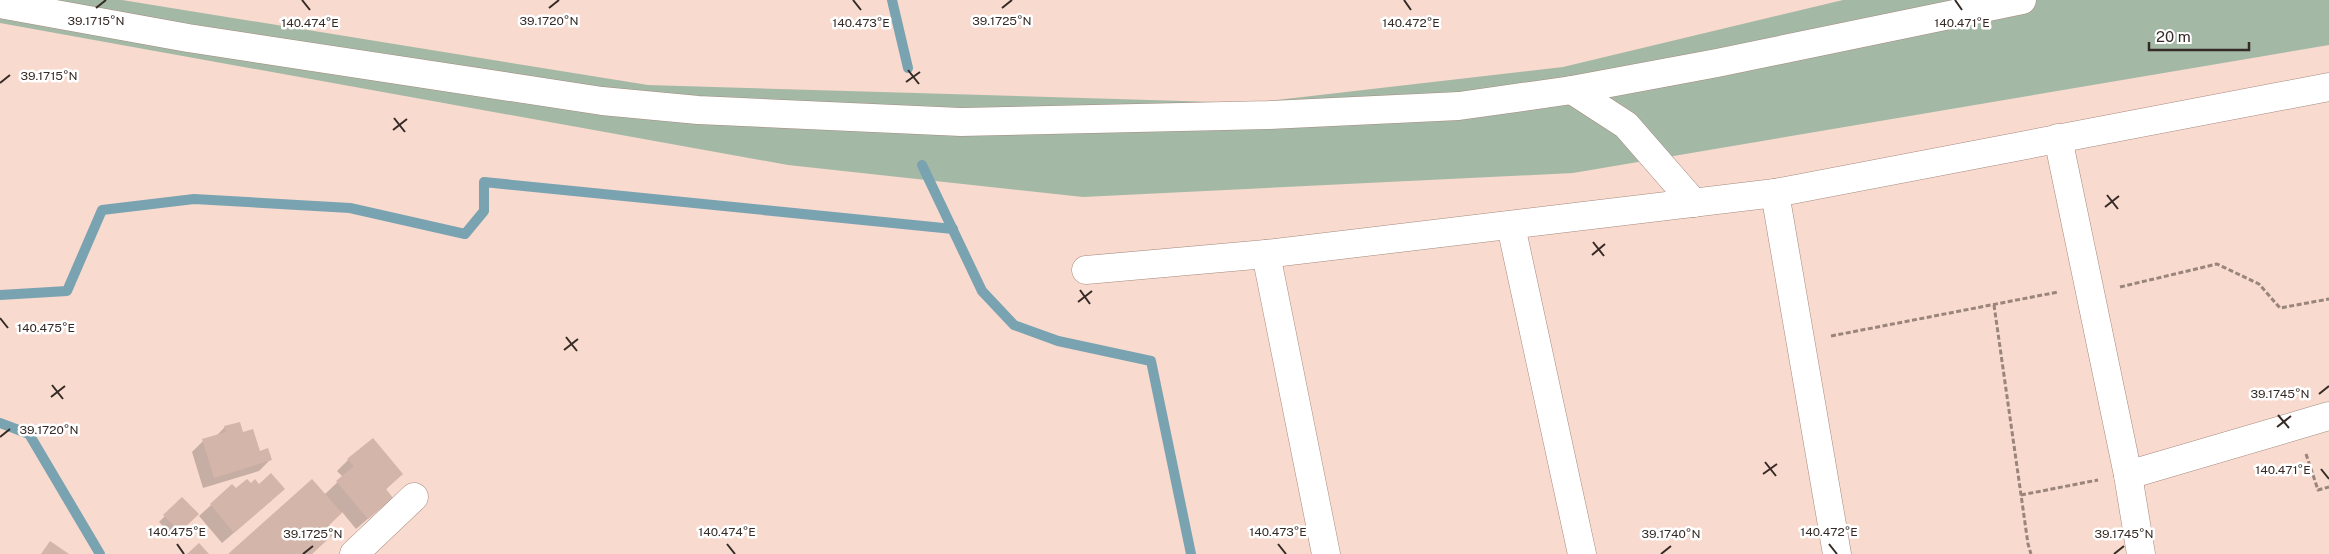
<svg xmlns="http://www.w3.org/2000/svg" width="2329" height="554" font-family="'Public Sans',sans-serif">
  <rect width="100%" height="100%" fill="#f9dace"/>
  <path fill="#a3b9a6" d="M0,0H122L648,85L1250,103L1563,67L1843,0H2329V45L1573,173L1083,197L788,165L0,23Z"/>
  <g fill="#0003">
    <path d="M225,427L242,434L259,452L270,460L259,471L203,488L192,452L203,441L216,436Z"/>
    <path d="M348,460L402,474L385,490L392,498L356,529L342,512L328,526L312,554H230L324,495L343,477L337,471Z"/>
    <path d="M232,486L235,490L272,500L222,543L199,516Z"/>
    <path d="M182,499L197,514L174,537L159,522Z"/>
  </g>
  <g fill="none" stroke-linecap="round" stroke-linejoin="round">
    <g stroke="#79a3b1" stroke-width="10">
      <path d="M892,0L908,68"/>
      <path d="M922,165L982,291L1014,325L1058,341L1151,361L1191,554"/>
      <path d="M0,295L67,291L102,210L194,199L350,208L465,234L484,211V182L953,229"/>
      <path d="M0,423L29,434L100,554"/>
    </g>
  </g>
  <g fill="#d3b5a9">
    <path d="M240,422L243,432L253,429L260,451L268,448L272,460L214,478L202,439L226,432L224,426Z"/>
    <path d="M373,438L403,474L386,489L393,498L368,519L336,481L354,466L347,459Z"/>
    <path d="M271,473L285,489L234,533L210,504L232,484L236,488L247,479L251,483L255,479L259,484Z"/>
    <path d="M312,479L342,513L329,525L336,532L312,554H228Z"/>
    <path d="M182,497L199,514L180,532L163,515Z"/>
    <path d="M50,541L69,554H41Z"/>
    <path d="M199,543L209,554H187Z"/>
  </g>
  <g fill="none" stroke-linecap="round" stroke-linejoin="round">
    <defs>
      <g id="street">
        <path d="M0,4L188,38L602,101L698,110L961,122L1269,115L1459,106L1572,90L1717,63L2022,0"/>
        <path d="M1572,90L1626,125L1694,203"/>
        <path d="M2058,138L2128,475L2141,554"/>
        <path d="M1775,193L1837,554"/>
        <path d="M1511,226L1582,554"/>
        <path d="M1266,254L1326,554"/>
        <path d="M2128,475L2329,416"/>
        <path d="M354,554L414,497"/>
      </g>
      <path id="secondary" d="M1086,270L1266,254L1775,193L2329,87"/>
    </defs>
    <use href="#street" stroke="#a5897e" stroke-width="29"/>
    <use href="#secondary" stroke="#a5897e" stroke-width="29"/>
    <g stroke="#9a857c" stroke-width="3" stroke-dasharray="5 2.5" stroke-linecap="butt">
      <path d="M2120,287L2217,264L2259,284L2280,308L2329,299"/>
      <path d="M1994,305L2028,544L2031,554"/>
      <path d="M1831,336L2058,292"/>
      <path d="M2306,454L2318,490L2329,487"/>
      <path d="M2021,495L2098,480"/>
    </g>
    <use href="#street" stroke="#fff" stroke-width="28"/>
    <use href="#secondary" stroke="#fff" stroke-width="28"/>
  </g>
  <path fill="none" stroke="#352a25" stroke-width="2" d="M302,0L310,10M853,0L861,10M1404,0L1411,10M1955,0L1962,10M96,8L106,0M549,8L559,0M1002,8L1012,0M908,70L919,84M906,82L920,72M0,83L10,75M394,118L405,132M393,130L407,119M2107,195L2118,209M2105,207L2119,196M1593,242L1604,256M1592,255L1605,244M1080,290L1090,304M1078,302L1092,291M0,318L8,328M566,337L577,351M564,350L578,339M52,385L63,399M2319,394L2329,386M51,397L65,386M2278,415L2289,428M2277,427L2291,416M0,437L10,429M1765,462L1776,476M2321,469L2329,479M1763,474L1777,464M177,544L184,554M727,544L735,554M1278,544L1286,554M1829,544L1837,554M303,554L313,546M1661,554L1671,546M2114,554L2124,546"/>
  <g font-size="12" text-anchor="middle" fill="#352a25" stroke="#fff" stroke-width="5" stroke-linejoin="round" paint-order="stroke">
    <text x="96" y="25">39.1715°N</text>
    <text x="549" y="25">39.1720°N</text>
    <text x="1002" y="25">39.1725°N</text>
    <text x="310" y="27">140.474°E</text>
    <text x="861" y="27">140.473°E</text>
    <text x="1411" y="27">140.472°E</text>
    <text x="1962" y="27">140.471°E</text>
    <text x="49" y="80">39.1715°N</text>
    <text x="46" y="332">140.475°E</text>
    <text x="2280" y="398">39.1745°N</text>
    <text x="49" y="434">39.1720°N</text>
    <text x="2283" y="474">140.471°E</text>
    <text x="177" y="536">140.475°E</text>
    <text x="727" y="536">140.474°E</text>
    <text x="1278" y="536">140.473°E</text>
    <text x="1829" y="536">140.472°E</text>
    <text x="313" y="538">39.1725°N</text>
    <text x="1671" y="538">39.1740°N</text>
    <text x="2124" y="538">39.1745°N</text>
  </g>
  <path d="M2149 42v8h100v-8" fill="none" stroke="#352a25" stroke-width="2.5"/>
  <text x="2156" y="42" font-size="15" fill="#352a25" stroke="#ffffff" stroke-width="4" paint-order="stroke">20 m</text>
</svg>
